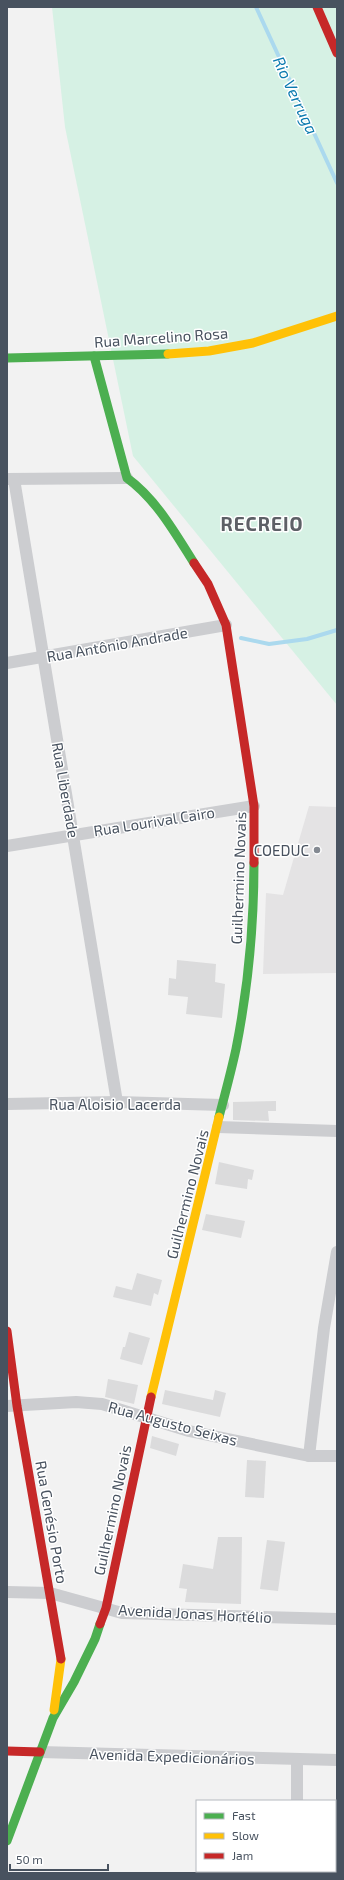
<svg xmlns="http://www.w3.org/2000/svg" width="344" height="1880" font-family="'Exo 2',sans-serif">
  <rect width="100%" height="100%" fill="#f2f2f2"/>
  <path fill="#e4e3e4" d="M309,806L337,807V973L263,974L266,893L283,895Z"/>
  <path fill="#d6f1e4" d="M52,7H337V705L133,456L65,127Z"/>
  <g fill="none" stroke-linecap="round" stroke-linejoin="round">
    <g stroke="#abd9ee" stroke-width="4">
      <path d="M256,7L337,183"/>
      <path d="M241,638L269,644L307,639L337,630"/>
    </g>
  </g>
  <g fill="#dbdbdc">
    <path d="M177,960L216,964L215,982L225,984L222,1018L186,1014L188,997L168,995L169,978L176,979Z"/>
    <path d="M276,1101V1111H268L269,1121L233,1120V1102Z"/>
    <path d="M219,1162L254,1170L252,1180L248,1179L247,1189L215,1184Z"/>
    <path d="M206,1214L245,1221L241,1238L202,1230Z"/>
    <path d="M137,1273L162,1280L158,1295L154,1293L151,1306L113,1297L116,1286L132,1290Z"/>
    <path d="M129,1332L150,1338L142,1365L120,1359L123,1347H125Z"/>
    <path d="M108,1379L138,1385L134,1404L105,1397Z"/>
    <path d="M165,1390L213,1400L215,1390L226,1393L220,1417L162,1404Z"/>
    <path d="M152,1436L179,1444L176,1456L150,1448Z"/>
    <path d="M247,1460L266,1461L264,1498L245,1497Z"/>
    <path d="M218,1537H242L241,1604L185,1602L187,1589L179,1588L183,1564L213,1569Z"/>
    <path d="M267,1540L285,1542L278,1591L260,1589Z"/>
  </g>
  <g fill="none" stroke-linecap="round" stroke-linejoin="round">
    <g stroke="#cccdd0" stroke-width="12">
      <path d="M7,479L127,478"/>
      <path d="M14,479L117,1102"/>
      <path d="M7,663L226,625"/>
      <path d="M7,846L254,806"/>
      <path d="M7,1104L117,1102L223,1105"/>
      <path d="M218,1127L337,1131"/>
      <path d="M7,1406L76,1402L102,1404L189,1431L309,1456H337"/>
      <path d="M309,1456L324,1328L337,1252"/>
      <path d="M7,1592L50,1593L122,1613L337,1619"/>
      <path d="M40,1752L337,1760"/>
      <path d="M297,1801V1759"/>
      <path d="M296,1873V1871"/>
    </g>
    <g stroke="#4caf50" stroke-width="9">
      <path d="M94,356L127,478C156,499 175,533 194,563"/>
      <path d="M7,358L168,354"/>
      <path d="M219,1117C225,1094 231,1072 236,1049C248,988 254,924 254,863"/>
      <path d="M7,1841L53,1718L74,1682L95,1639L100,1624"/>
    </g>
    <g stroke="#ffc107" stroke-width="9">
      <path d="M168,354L209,351L253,343L337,316"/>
      <path d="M151,1397L219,1117"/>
      <path d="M54,1710L61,1659"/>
    </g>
    <g stroke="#c62828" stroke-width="9">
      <path d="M317,7L337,53"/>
      <path d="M194,563L208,584L226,625L254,806V863"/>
      <path d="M7,1331L17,1406L61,1659"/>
      <path d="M100,1624L106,1608L151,1397"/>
      <path d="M7,1751L40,1752"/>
    </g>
  </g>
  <circle fill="#848a92" stroke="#fff" stroke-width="1.5" cx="317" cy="850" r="4"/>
  <g text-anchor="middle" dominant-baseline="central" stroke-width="3" stroke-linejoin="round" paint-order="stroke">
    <g font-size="15" fill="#48525f" stroke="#fff">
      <text transform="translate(161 337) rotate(-4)">Rua Marcelino Rosa</text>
      <text transform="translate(117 644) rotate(-10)">Rua Antônio Andrade</text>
      <text transform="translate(66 790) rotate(80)">Rua Liberdade</text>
      <text transform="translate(154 821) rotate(-9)">Rua Lourival Cairo</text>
      <text transform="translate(238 878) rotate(-88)">Guilhermino Novais</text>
      <text x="115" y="1104">Rua Aloisio Lacerda</text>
      <text transform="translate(187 1194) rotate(-76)">Guilhermino Novais</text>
      <text transform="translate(173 1423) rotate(15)">Rua Augusto Seixas</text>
      <text transform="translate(112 1510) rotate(-78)">Guilhermino Novais</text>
      <text transform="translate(52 1522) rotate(80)">Rua Genésio Porto</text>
      <text transform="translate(195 1613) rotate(3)">Avenida Jonas Hortélio</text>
      <text transform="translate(172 1756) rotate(2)">Avenida Expedicionários</text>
    </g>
    <g font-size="15" fill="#48525f" stroke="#fff" text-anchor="end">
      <text x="309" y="850">COEDUC</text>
    </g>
    <g font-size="16" font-style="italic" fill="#0b7aaf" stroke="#fff">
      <text transform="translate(296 95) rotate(65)">Rio Verruga</text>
    </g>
    <g font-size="19" font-weight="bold" letter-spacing="1" fill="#5d6066" stroke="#fff">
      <text x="262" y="523">RECREIO</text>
    </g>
  </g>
  <rect width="344" height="1880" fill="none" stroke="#48525f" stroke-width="16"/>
  <rect x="196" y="1800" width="140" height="72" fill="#ffffff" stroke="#b6babf"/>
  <rect x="204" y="1813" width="20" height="6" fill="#4caf50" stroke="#b6babf"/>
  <text x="232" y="1820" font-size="12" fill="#48525f">Fast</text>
  <rect x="204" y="1833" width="20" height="6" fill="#ffc107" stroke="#b6babf"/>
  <text x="232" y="1840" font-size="12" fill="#48525f">Slow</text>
  <rect x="204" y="1853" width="20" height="6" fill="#c62828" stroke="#b6babf"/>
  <text x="232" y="1860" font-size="12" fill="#48525f">Jam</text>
  <path d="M10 1864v6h98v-6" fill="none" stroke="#48525f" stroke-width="2"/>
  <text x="16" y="1864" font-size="12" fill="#48525f" stroke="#ffffff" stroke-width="3" paint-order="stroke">50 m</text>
</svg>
